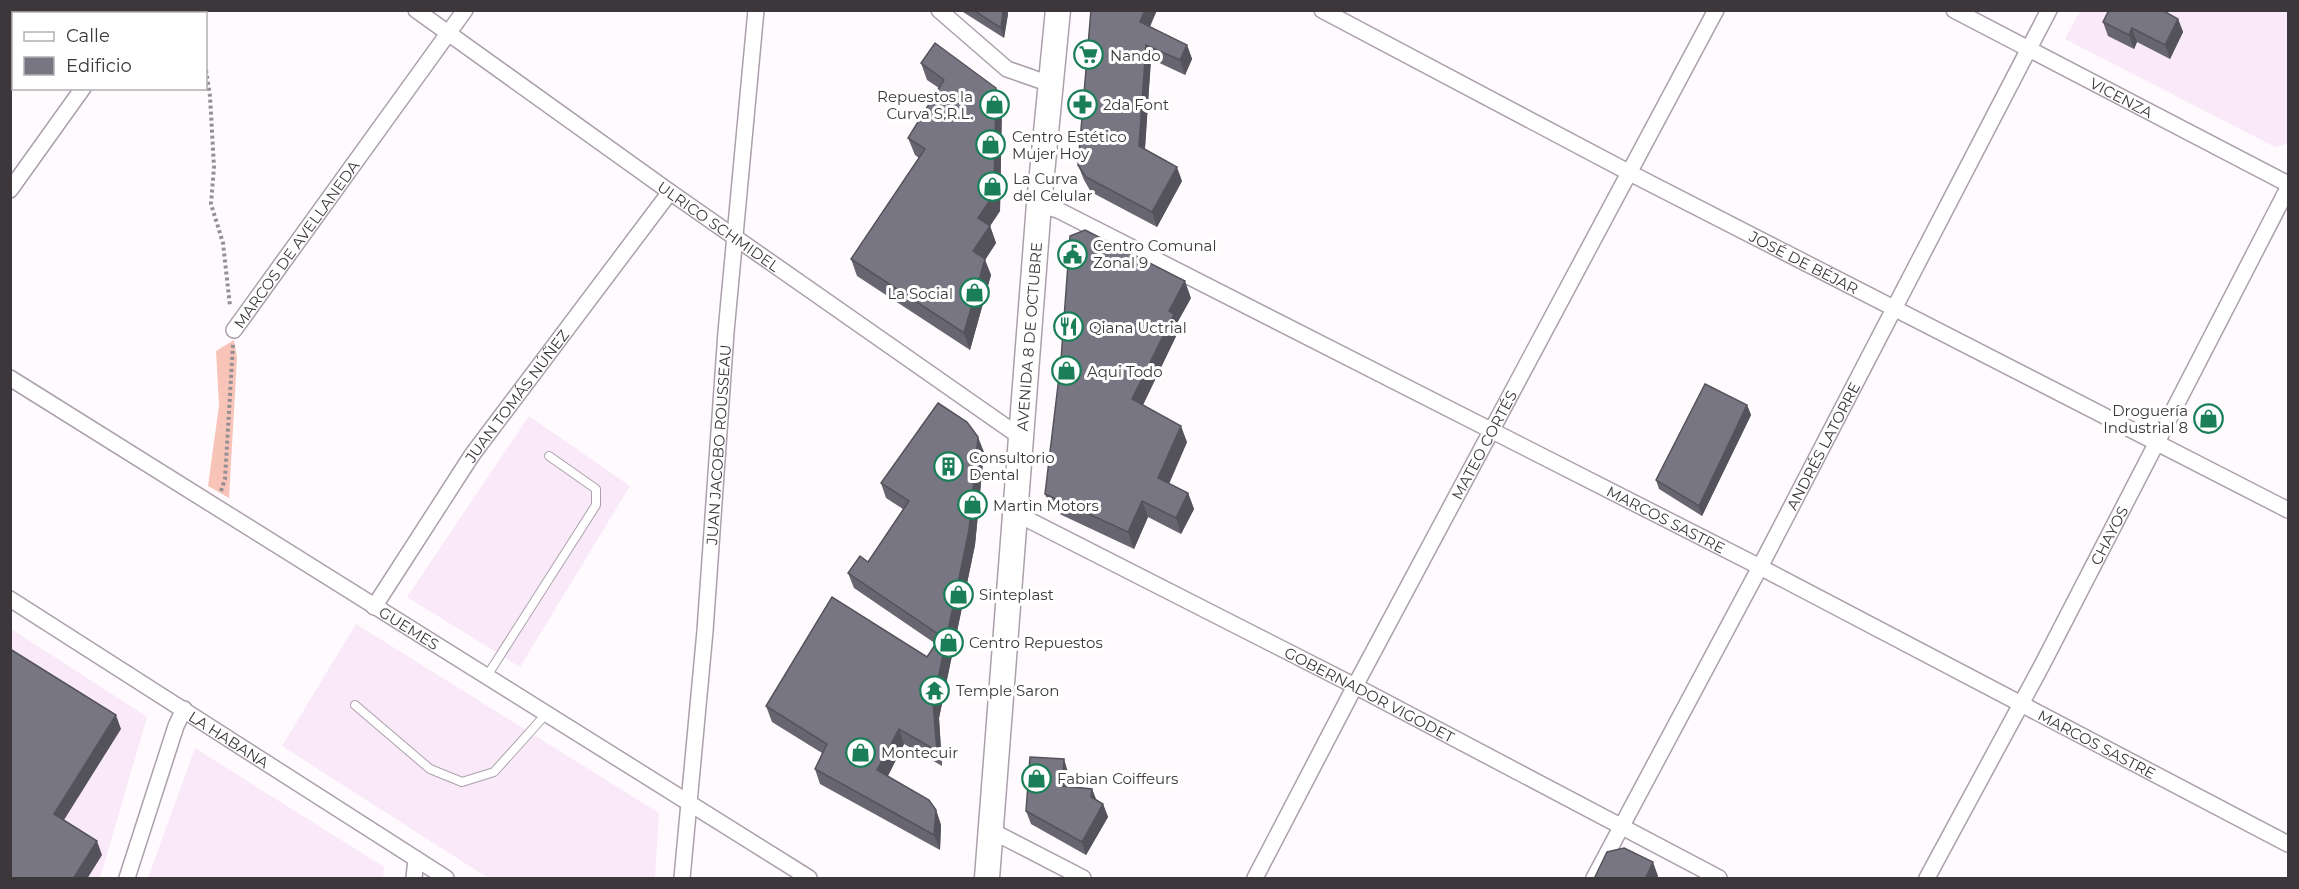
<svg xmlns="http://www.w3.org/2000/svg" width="2299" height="889" font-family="Montserrat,sans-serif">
  <rect width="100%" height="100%" fill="#fefafe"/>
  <g fill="#fae9f9">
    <path d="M2080,11H2288L2287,144L2275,147L2065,39Z"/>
    <path d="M529,416L630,486L520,667L407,597Z"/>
    <path d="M356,624L659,813L655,878H488L282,746Z"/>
    <path d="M10,628L147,717L100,878H11Z"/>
    <path d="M195,748L384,867L383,878H148Z"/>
  </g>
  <path fill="#f9c4b8" d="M234,340L237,358L229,498L208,486L219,405L216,351Z"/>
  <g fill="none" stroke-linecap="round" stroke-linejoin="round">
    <defs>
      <g id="lane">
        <path d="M487,676L596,505V489L549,456"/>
        <path d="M355,705L430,769L462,782L494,772L546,714"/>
      </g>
      <g id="street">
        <path id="s1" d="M416,10L670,192L1022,438"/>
        <path d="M939,10L1007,69L1050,84"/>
        <path id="s2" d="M1322,10L1630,173L2288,510"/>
        <path id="s3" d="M1954,10L2288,184"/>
        <path d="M137,14L139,10"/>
        <path d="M10,190L83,88"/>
        <path id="s4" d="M1039,204L1060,211L1760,567L2288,844"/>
        <path id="s5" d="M234,330L465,10"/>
        <path id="s6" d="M10,378L809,878"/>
        <path id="s7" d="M1017,514L1355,686L1719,878"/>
        <path id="s8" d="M10,599L446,878"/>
        <path id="s9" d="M374,607L472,455L670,192"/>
        <path d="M990,830L1083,878"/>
        <path d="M127,878L176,726L184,709"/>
        <path d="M414,878L416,859"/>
        <path id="s10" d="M682,878L705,631L726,332L756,10"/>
        <path id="s11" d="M1255,878L1355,686L1716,10"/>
        <path id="s12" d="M1594,878L1760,567L2049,10"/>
        <path id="s13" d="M1927,878L2041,667L2288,188"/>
      </g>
      <g id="primary">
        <path id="s14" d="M987,878L1039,204L1058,10"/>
      </g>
    </defs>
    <use href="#lane" stroke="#aba0ab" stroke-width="10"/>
    <use href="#street" stroke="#aba0ab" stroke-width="18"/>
    <use href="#primary" stroke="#aba0ab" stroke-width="27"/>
    <g stroke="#948f93" stroke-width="4" stroke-dasharray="3 3" stroke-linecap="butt">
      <path d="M199,10V14"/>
      <path d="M206,70L210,96L214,167L211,204L223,243L230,306"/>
      <path d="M221,491L225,479L233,344"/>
    </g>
    <use href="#lane" stroke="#fff" stroke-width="8"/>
    <use href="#street" stroke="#fff" stroke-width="15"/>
    <use href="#primary" stroke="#fff" stroke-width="24"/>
  </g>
  <g fill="#676570">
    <path d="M962,10H1007L1008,14L1004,38L963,12Z"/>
    <path d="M1091,10H1157L1150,27L1187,45L1192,59L1185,75L1151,59L1145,149L1182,181L1157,227L1091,192L1084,180L1078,165Z"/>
    <path d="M2178,19L2183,32L2170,59L2137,42L2134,49L2108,36L2103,22Z"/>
    <path d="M921,63L996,88L1002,104L1000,211L990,226L996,243L985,260L991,275L970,350L857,276L851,259L919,158L915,155L908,138L939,88L927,80Z"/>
    <path d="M1191,298L1177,323L1179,330L1143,405L1187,442L1169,484L1188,493L1194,509L1181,534L1148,517L1134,549L1051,510L1045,494Z"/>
    <path d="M1747,405L1751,415L1702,516L1659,489L1656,480Z"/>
    <path d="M984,452L975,545L939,718L942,766L904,744L888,776L936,810L941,825L940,850L820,784L815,769L822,753L772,722L766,706L927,657L936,644L854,588L848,573L868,562L903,509L886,498L881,483Z"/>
    <path d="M1068,772V786L1092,789L1096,799L1103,804L1108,817L1086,855L1031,824L1026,811Z"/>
  </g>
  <g fill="#54535b">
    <path d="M1003,10H1007L1008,14L1004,38L1001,28Z"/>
    <path d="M1145,10H1157L1145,36L1140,22Z"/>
    <path d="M2178,19L2183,32L2170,59L2165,45Z"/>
    <path d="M2132,28L2137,42L2134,49L2129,35Z"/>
    <path d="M1146,45L1151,59L1144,161L1139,146Z"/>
    <path d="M1187,45L1192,59L1185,75L1180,60Z"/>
    <path d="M996,88L1002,104L1000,211L984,235L978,218Z"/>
    <path d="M1177,167L1182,181L1157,227L1152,212Z"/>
    <path d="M990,226L996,243L985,260L991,275L970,350L964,333L973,251Z"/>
    <path d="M1185,281L1191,298L1177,323L1179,330L1138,415L1132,399L1169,311Z"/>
    <path d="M1747,405L1751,415L1702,516L1699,506Z"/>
    <path d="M1181,426L1187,442L1164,495L1158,478Z"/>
    <path d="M978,437L984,452L975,545L939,718L942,766L937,751L933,703Z"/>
    <path d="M1188,493L1194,509L1181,534L1176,518Z"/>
    <path d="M1142,501L1148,517L1134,549L1128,532Z"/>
    <path d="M116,715L121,729L59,828L54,814Z"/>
    <path d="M899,729L904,744L883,785L877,770Z"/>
    <path d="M1064,759L1068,772L1067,799L1062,786Z"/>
    <path d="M1092,789L1097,802L1091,797Z"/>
    <path d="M1103,804L1108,817L1086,855L1082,842Z"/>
    <path d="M936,810L941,825L940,850L934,835Z"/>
    <path d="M97,841L102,855L87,879H73Z"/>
    <path d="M1653,862L1658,876L1657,879H1645Z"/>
  </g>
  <g fill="#787682" stroke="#54535b" stroke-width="1.5">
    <path d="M973,10H1003L1001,28Z"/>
    <path d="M1091,10H1145L1140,22L1187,45L1180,60L1146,45L1139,146L1177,167L1152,212L1086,177L1078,165Z"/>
    <path d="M2109,10H2162L2178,19L2165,45L2132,28L2129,35L2103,22Z"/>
    <path d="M935,43L996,88L994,194L978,218L990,226L973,251L985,259L964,333L851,259L925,149L908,138L944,80L921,63Z"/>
    <path d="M1085,230L1185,281L1169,311L1174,314L1132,399L1181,426L1158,478L1188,493L1176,518L1142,501L1128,532L1045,494L1061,360L1070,236Z"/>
    <path d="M1705,384L1747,405L1699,506L1656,480Z"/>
    <path d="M938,403L967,422L978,437L969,530L933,703L937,751L899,729L877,770L929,800L936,810L934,835L815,769L827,744L766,706L832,597L927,657L941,636L848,573L860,556L868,562L909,501L881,483Z"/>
    <path d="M10,649L116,715L54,814L97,841L73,879H10Z"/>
    <path d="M1030,757L1064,759L1062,786L1092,789L1091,797L1103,804L1082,842L1026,811Z"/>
    <path d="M1624,848L1653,862L1645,879H1594L1607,852Z"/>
  </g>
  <defs>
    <symbol id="supermarket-ring" viewBox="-11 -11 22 22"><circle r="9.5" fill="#fff" stroke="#1a7f58" stroke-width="1.5"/><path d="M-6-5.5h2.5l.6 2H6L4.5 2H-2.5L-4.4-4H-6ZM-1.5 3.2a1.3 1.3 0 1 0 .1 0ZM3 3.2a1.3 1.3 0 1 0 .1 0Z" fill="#1a7f58"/></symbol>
    <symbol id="pharmacy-ring" viewBox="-11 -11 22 22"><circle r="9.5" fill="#fff" stroke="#1a7f58" stroke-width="1.5"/><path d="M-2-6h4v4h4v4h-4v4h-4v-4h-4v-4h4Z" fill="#1a7f58"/></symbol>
    <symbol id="shop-ring" viewBox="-11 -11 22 22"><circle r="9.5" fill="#fff" stroke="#1a7f58" stroke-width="1.5"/><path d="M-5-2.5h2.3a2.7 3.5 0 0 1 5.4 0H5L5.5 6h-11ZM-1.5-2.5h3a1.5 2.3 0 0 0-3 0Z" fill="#1a7f58"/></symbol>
    <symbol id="civic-ring" viewBox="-11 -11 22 22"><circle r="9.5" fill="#fff" stroke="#1a7f58" stroke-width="1.5"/><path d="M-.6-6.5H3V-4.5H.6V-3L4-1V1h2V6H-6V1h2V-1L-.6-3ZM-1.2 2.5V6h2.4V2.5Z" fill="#1a7f58"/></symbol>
    <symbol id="restaurant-ring" viewBox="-11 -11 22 22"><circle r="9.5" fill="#fff" stroke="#1a7f58" stroke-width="1.5"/><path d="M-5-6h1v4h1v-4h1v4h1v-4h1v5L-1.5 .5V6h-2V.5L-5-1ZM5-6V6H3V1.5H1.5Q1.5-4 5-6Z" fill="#1a7f58"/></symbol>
    <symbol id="building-ring" viewBox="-11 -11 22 22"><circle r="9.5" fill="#fff" stroke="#1a7f58" stroke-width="1.5"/><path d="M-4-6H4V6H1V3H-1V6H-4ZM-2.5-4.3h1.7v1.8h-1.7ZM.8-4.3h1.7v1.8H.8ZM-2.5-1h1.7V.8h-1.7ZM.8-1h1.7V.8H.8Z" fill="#1a7f58"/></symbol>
    <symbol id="temple-ring" viewBox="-11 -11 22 22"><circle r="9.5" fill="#fff" stroke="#1a7f58" stroke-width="1.5"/><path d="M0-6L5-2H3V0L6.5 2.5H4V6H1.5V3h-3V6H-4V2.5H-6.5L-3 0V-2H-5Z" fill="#1a7f58"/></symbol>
  </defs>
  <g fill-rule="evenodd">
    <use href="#supermarket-ring" x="1072" y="38" width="33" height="33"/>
    <use href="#pharmacy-ring" x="1066" y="88" width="33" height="33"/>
    <use href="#shop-ring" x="978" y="88" width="33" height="33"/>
    <use href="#shop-ring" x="974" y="128" width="33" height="33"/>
    <use href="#shop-ring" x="976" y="170" width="33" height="33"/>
    <use href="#civic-ring" x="1056" y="238" width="33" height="33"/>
    <use href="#shop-ring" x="958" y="276" width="33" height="33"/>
    <use href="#restaurant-ring" x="1052" y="310" width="33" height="33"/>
    <use href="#shop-ring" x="1050" y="354" width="33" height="33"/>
    <use href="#shop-ring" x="2192" y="402" width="33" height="33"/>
    <use href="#building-ring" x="932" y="450" width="33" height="33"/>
    <use href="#shop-ring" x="956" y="488" width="33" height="33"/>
    <use href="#shop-ring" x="942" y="578" width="33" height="33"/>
    <use href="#shop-ring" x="932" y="626" width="33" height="33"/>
    <use href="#temple-ring" x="918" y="674" width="33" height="33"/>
    <use href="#shop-ring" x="844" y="736" width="33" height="33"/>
    <use href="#shop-ring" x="1020" y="762" width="33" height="33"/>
  </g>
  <g text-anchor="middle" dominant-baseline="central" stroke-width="6" stroke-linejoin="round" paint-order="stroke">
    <g font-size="15" fill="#3c373b" stroke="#fff" text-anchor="start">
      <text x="1110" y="55">Nando</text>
      <text x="973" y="96" text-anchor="end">Repuestos la<tspan x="973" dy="17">Curva S.R.L.</tspan></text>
      <text x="1103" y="104">2da Font</text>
      <text x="1012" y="136">Centro Estético<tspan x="1012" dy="17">Mujer Hoy</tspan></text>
      <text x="1013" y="178">La Curva<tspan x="1013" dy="17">del Celular</tspan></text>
      <text x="1093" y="245">Centro Comunal<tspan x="1093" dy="17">Zonal 9</tspan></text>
      <text x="953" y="293" text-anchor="end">La Social</text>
      <text x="1089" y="327">Qiana Uctrial</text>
      <text x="1087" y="371">Aqui Todo</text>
      <text x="2188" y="410" text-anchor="end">Droguería<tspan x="2188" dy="17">Industrial 8</tspan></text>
      <text x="969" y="457">Consultorio<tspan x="969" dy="17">Dental</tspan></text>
      <text x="993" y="505">Martin Motors</text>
      <text x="979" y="594">Sinteplast</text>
      <text x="969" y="642">Centro Repuestos</text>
      <text x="956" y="690">Temple Saron</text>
      <text x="881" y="752">Montecuir</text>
      <text x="1057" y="778">Fabian Coiffeurs</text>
    </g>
    <g font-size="15" fill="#3c373b" stroke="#fff">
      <text stroke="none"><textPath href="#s3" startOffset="189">VICENZA</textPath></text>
      <text stroke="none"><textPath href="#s1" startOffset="372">ULRICO SCHMIDEL</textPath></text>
      <text stroke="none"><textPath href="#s5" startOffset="106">MARCOS DE AVELLANEDA</textPath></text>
      <text stroke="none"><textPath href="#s2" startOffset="544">JOSÉ DE BÉJAR</textPath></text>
      <text stroke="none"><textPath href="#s14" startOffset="543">AVENIDA 8 DE OCTUBRE</textPath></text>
      <text stroke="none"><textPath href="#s9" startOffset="255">JUAN TOMÁS NÚÑEZ</textPath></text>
      <text stroke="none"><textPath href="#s10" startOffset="435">JUAN JACOBO ROUSSEAU</textPath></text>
      <text stroke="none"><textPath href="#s11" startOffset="490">MATEO CORTÉS</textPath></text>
      <text stroke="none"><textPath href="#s12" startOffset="489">ANDRÉS LATORRE</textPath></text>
      <text stroke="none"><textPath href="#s4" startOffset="702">MARCOS SASTRE</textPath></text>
      <text stroke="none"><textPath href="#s13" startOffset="388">CHAYOS</textPath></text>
      <text stroke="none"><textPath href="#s6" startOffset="471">GUEMES</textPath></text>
      <text stroke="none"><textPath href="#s7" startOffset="396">GOBERNADOR VIGODET</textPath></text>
      <text stroke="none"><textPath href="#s8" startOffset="260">LA HABANA</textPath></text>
      <text stroke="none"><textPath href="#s4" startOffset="1188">MARCOS SASTRE</textPath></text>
    </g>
  </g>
  <rect width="2299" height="889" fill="none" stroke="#3c373b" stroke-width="24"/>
  <rect x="12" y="12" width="195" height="78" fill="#ffffff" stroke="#b1afb1" stroke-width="1.5"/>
  <rect x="24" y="32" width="30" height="9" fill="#ffffff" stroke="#b1afb1" stroke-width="1.5"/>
  <text x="66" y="42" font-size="18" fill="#3c373b">Calle</text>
  <rect x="24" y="57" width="30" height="18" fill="#787682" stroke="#b1afb1" stroke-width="1.5"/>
  <text x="66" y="72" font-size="18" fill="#3c373b">Edificio</text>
</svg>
